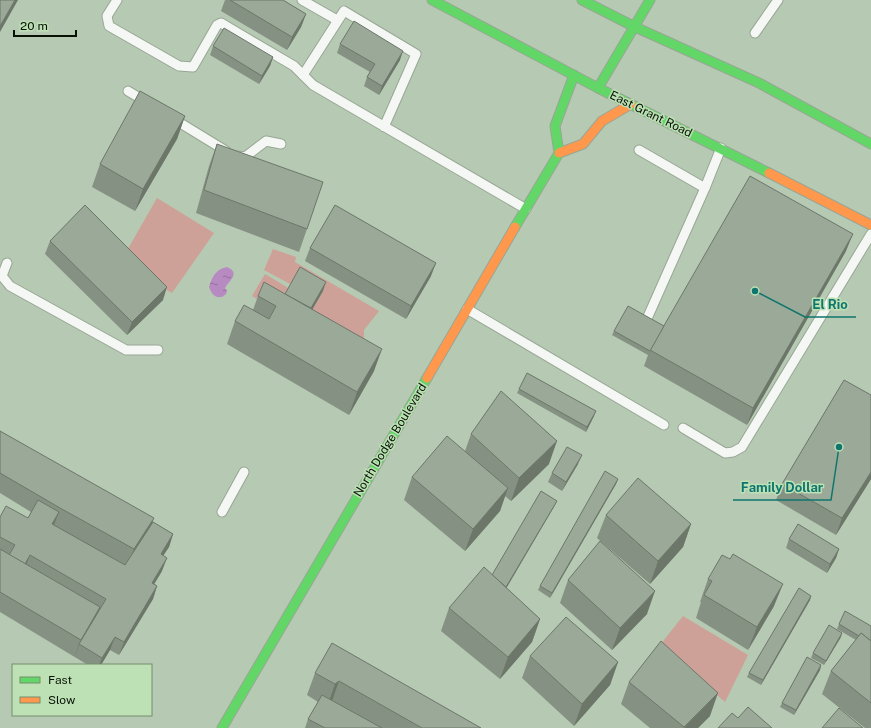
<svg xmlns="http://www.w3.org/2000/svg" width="871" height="728" font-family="'Public Sans',sans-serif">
  <defs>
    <pattern id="water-ripples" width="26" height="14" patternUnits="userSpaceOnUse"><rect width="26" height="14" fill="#b78bc1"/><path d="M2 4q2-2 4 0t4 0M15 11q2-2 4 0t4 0" fill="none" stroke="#93709b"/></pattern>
  </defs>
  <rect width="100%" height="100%" fill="#b6c9b2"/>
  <g fill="#cea198">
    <path d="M157,198L214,233L172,293L149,279L125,254Z"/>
    <path d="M273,249L296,257L295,262L379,311L364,330V353L356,356L252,296L265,274L290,289L307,319L323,291L292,285L264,270Z"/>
    <path d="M683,616L748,655L725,702L660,645Z"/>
  </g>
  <path fill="url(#water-ripples)" d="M227,267C241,273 229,281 225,288L227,291L226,294L222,297C214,298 212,294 209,287C212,277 216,269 227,267Z"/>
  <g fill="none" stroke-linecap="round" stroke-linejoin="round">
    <defs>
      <g id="lane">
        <path d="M117,0L107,16L109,26L179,66L193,67L217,25L221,23L294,66L303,75"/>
        <path d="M302,0L337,20"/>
        <path d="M755,33L778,0"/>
        <path d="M128,91L148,103"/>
        <path d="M172,118L226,151"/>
        <path d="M384,127L416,54L344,11L303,75L313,85L526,209"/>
        <path d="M639,150L705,188"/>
        <path d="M237,156L245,157L266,141L281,144"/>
        <path d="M7,263L2,276L10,286L126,350H158"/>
        <path d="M467,309L664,425"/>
        <path d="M646,321L705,188L721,148"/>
        <path d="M683,428L725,453L733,452L742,447L871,234"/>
        <path d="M222,512L244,472"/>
      </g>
      <g id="fast">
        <path d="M432,0L598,88L769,173"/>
        <path d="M582,0L635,27L759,83L871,144"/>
        <path d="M598,88L650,0"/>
        <path d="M515,227L559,153L555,126L574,75"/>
        <path d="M222,728L427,378"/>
      </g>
      <g id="slow">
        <path d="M559,153L583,144L602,121L631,104"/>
        <path d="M769,173L871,225"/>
        <path d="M427,378L515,227"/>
      </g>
    </defs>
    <use href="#lane" stroke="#98a795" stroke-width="11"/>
    <use href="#fast" stroke="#98a795" stroke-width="11"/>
    <use href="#slow" stroke="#98a795" stroke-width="11"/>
    <use href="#lane" stroke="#f4f7f3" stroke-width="9"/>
    <use href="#fast" stroke="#63d668" stroke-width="9"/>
    <use href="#slow" stroke="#ff974d" stroke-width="9"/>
  </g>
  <g fill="#859283">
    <path d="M225,0H283L306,14L301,27L287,50L221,11Z"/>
    <path d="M340,44L400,60L379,95L364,86L367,77L370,72L337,53Z"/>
    <path d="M213,46L273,57L270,66L259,84L210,55Z"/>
    <path d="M185,116L177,139L135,211L92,187L100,164Z"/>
    <path d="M217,144L307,229L299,252L196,213L209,166Z"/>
    <path d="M50,241L163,300L127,335L45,254Z"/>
    <path d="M310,248L431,276L406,319L305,261Z"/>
    <path d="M846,251L747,425L644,366L648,355L612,335L614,331L664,326Z"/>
    <path d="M323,291L312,309L374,371L349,415L227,344L235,321L253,310L258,296Z"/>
    <path d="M519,389L594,416L586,432L517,393Z"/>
    <path d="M0,431L173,534L169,547L163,555L162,571L154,584L157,586L153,599L119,655L110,650L101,665H88L0,612V517L28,518L31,512L0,493Z"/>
    <path d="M471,434L549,464L511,501L505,496L500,511L465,551L404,500L412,477L465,451Z"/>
    <path d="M578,464L562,491L548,482L552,473Z"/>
    <path d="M618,479L616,484L550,598L538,590L540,586Z"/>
    <path d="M871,479L836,535L776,500L782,484Z"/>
    <path d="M555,505L506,588L540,619L532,642L500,679L441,631L449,608L492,575Z"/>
    <path d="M606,515L691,524L683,547L650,584L597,538Z"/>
    <path d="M789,539L839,549L836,558L827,573L786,548Z"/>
    <path d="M708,579L774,606L748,650L696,618L701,602H700Z"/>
    <path d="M568,580L647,614L612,650L560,603Z"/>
    <path d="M811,596L810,600L761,685L747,677L749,673Z"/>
    <path d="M839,624L871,626V728H865L822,694L831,671L856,640L837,629Z"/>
    <path d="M841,637L824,665L811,658L813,653Z"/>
    <path d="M530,656L618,662L610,685L574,726L522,678Z"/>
    <path d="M821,665L820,670L794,715L780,707L782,703Z"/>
    <path d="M315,673L481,728H305L308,719L318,702L307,695Z"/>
    <path d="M629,682L710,716L698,728H650L621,704Z"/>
  </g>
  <g fill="#6c776a">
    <path d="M15,0H18L0,32V26Z"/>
    <path d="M306,14L301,27L287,50L292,37Z"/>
    <path d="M403,51L400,60L379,95L382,86Z"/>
    <path d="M273,57L270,66L259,84L262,76Z"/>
    <path d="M185,116L177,139L135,211L143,189Z"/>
    <path d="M853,234L846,251L747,425L753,408Z"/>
    <path d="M436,263L431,276L406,319L411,306Z"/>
    <path d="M326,282L323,291L307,319L310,310Z"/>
    <path d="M167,287L163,300L127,335L132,322Z"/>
    <path d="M382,349L374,371L349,415L357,392Z"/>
    <path d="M596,411L594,416L586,432L587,427Z"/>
    <path d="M557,441L549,464L511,501L519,478Z"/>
    <path d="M582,455L578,464L562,491L566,482Z"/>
    <path d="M871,472V479L836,535L842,518Z"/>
    <path d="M618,479L616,484L550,598L552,593Z"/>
    <path d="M508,488L500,511L465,551L473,529Z"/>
    <path d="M557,501L555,505L503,594L505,589Z"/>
    <path d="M59,512L54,525L52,524Z"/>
    <path d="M154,518L148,535L128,566L134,549Z"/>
    <path d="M691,524L683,547L650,584L658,561Z"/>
    <path d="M173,534L169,547L156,567L161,554Z"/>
    <path d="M839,549L836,558L827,573L830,564Z"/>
    <path d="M30,555L25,568H23Z"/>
    <path d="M167,558L162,571L147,596L152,583Z"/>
    <path d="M783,584L774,606L748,650L757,627Z"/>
    <path d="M157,586L153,599L119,655L124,642Z"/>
    <path d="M655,591L647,614L612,650L620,628Z"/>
    <path d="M811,596L810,600L761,685L763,680Z"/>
    <path d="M100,607L94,624L79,644L75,657L81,640Z"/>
    <path d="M540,619L532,642L500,679L508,657Z"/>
    <path d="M842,633L841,637L824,665L826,661Z"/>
    <path d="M115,637L110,650L101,665H99L102,658Z"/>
    <path d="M618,662L610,685L574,726L582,704Z"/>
    <path d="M821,665L820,670L794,715L796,710Z"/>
    <path d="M339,681L331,704L327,707L335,684Z"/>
    <path d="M718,693L710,716L698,728H684Z"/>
  </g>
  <g fill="#9baa98" stroke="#6c776a">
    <path d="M0,0H15L0,26Z"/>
    <path d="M230,0H283L306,14L292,37Z"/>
    <path d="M354,21L403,51L382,86L367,77L375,64L340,44Z"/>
    <path d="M224,28L273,57L262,76L213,46Z"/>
    <path d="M140,91L185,116L143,189L100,164Z"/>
    <path d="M217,144L323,182L307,229L204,190Z"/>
    <path d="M750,176L853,234L753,408L650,350Z"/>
    <path d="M85,205L167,287L132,322L50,241Z"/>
    <path d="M335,205L436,263L411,306L310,248Z"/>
    <path d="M300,267L326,282L311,308L285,294Z"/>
    <path d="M264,282L382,349L357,392L235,321L244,305L269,319L276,306L258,296Z"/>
    <path d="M628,306L664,326L650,351L614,331Z"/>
    <path d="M527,373L596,411L587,427L519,389Z"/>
    <path d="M844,380L871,395V472L842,518L782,484Z"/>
    <path d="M501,391L557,441L519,478L471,434Z"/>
    <path d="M0,431L154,518L134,549L60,508L0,473Z"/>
    <path d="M447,436L508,488L473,529L412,477Z"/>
    <path d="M567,447L582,455L566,482L552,473Z"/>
    <path d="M605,471L618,479L552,593L540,586Z"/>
    <path d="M638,478L691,524L658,561L606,515Z"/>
    <path d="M541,491L557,501L506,587L492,575Z"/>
    <path d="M38,500L59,512L52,524L125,565L153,522L173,534L161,554L167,558L152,583L157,586L124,642L115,637L102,658L79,644L106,599L30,555L25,564L9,555L15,545L0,537V517L6,506L28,518Z"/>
    <path d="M798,524L839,549L830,564L789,539Z"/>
    <path d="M600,541L655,591L620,628L568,580Z"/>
    <path d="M0,549L100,607L81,640L0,592Z"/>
    <path d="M733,554L783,584L757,627L704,595L712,581L708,579L722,555L730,559Z"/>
    <path d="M484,567L540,619L508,657L449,608Z"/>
    <path d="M799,588L811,596L763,680L749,673Z"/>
    <path d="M845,611L871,626V641L861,633L859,636L839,624Z"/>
    <path d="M566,617L618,662L582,704L530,656Z"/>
    <path d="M829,625L842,633L826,661L813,653Z"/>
    <path d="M861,633L871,641V703L831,671Z"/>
    <path d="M661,641L718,693L684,727L629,682Z"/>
    <path d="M332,643L481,728H422L339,681L335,684L315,673Z"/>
    <path d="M807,657L821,665L796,710L782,703Z"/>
    <path d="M322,695L382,728H325L308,719Z"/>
    <path d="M748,707L772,728H718L732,713L738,718Z"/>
    <path d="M839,708L863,728H822Z"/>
  </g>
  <g text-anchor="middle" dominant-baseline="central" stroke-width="3" stroke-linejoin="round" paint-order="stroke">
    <g font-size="12" fill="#071205" stroke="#bde0b5">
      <text transform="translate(651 114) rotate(26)">East Grant Road</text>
      <text transform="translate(390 440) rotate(-59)">North Dodge Boulevard</text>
    </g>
  </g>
  <path fill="none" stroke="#0f766e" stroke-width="1.5" d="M755 291L805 317H856M839 447L831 500H733"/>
  <g fill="#0f766e" stroke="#bde0b5" stroke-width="1.5">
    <circle cx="755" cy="291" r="4"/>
    <circle cx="839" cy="447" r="4"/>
  </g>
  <g font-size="13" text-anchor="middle" font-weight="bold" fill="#0f766e" stroke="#bde0b5" stroke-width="3" stroke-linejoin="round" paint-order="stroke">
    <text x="830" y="309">El Rio</text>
    <text x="782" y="492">Family Dollar</text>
  </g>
  <rect x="12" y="664" width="140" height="52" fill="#bde0b5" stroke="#748e6f"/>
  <rect x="20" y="677" width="20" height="6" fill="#63d668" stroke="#748e6f"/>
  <text x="48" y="684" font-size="12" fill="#071205">Fast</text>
  <rect x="20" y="697" width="20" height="6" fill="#ff974d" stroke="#748e6f"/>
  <text x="48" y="704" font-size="12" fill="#071205">Slow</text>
  <path d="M14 30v6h62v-6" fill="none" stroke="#071205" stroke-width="2"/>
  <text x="20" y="30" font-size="12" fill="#071205" stroke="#bde0b5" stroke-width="3" paint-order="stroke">20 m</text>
</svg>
